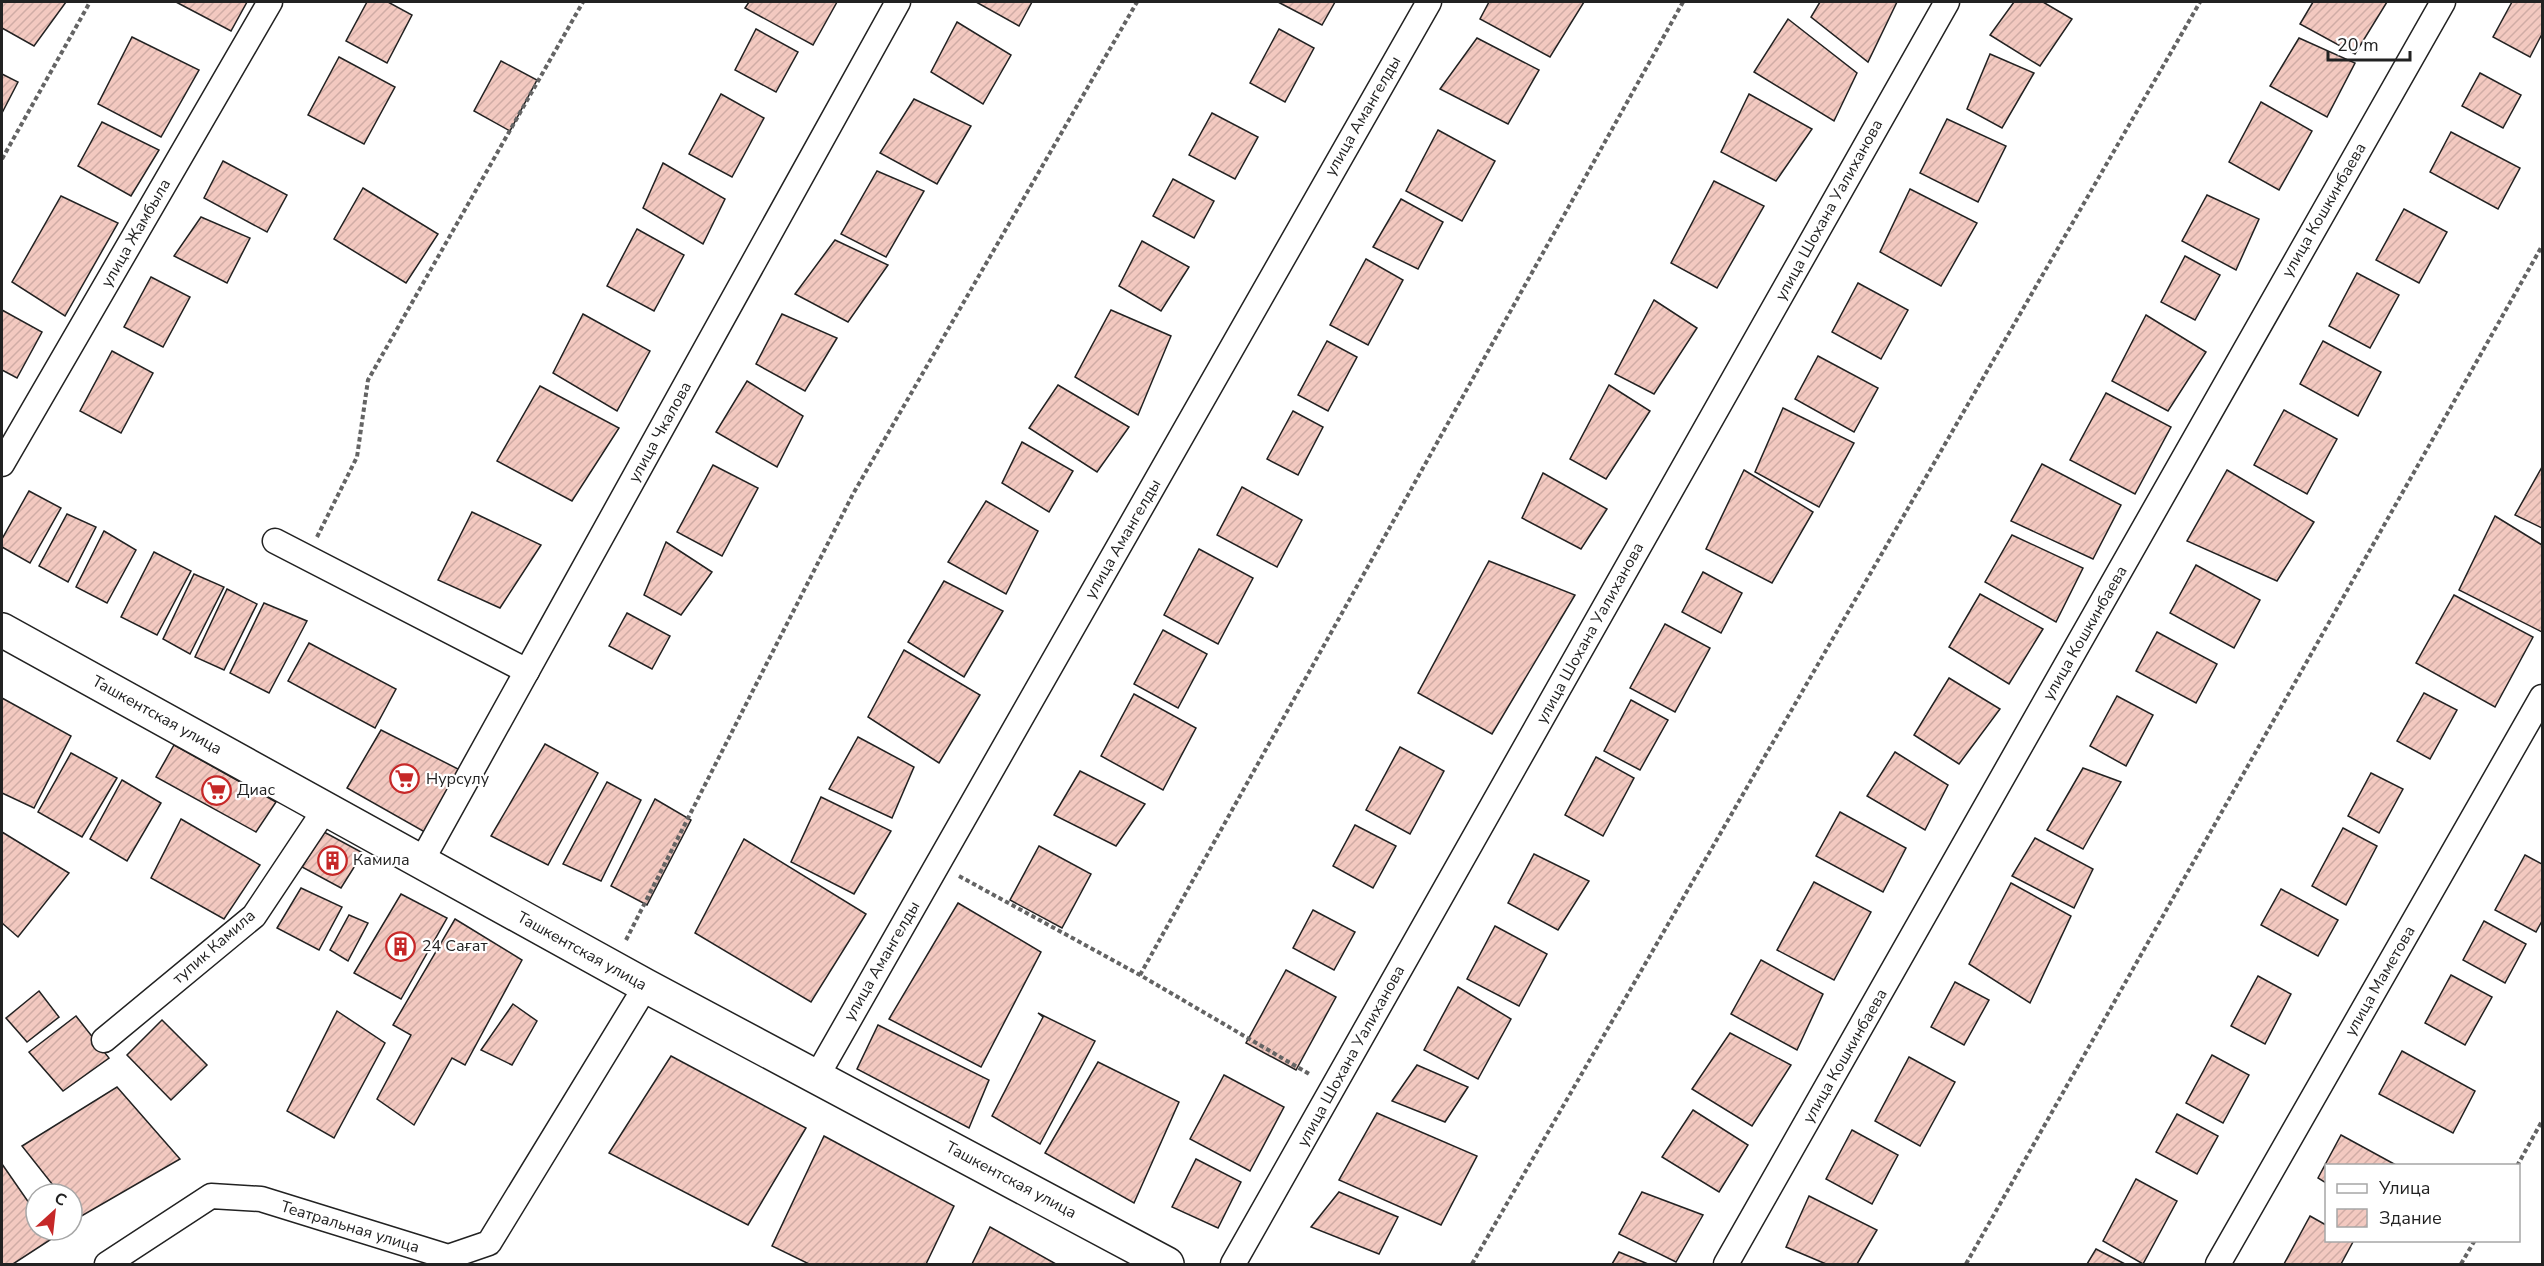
<svg xmlns="http://www.w3.org/2000/svg" width="2544" height="1266" font-family="'Nunito Sans',sans-serif">
  <defs>
    <pattern id="building-hatch" width="6" height="6" patternUnits="userSpaceOnUse" patternTransform="scale(1.5)"><rect width="6" height="6" fill="#f3c9c0"/><path d="M-1 1l2-2M0 6l6-6M5 7l2-2" fill="none" stroke="#d0aca5"/></pattern>
  </defs>
  <rect width="100%" height="100%" fill="#fff"/>
  <g fill="url(#building-hatch)" stroke="#222" stroke-width="1.5">
    <path d="M2,2H66L34,46L2,28Z"/>
    <path d="M176,2H247L231,31Z"/>
    <path d="M367,2H388L412,15L387,63L346,41Z"/>
    <path d="M749,2H837L813,45L745,8Z"/>
    <path d="M976,2H1032L1019,26Z"/>
    <path d="M1278,2H1335L1322,25Z"/>
    <path d="M1489,2H1584L1550,57L1480,19Z"/>
    <path d="M1820,2H1897L1868,62L1811,17Z"/>
    <path d="M2014,2H2043L2072,19L2040,66L1990,35Z"/>
    <path d="M2313,2H2387L2355,54L2300,24Z"/>
    <path d="M2512,2H2542V34L2530,57L2493,37Z"/>
    <path d="M1788,19L1857,73L1834,121L1754,72Z"/>
    <path d="M957,22L1011,55L983,104L931,72Z"/>
    <path d="M756,29L798,52L776,92L735,70Z"/>
    <path d="M1279,29L1314,48L1285,102L1250,83Z"/>
    <path d="M132,37L199,70L161,137L98,104Z"/>
    <path d="M1477,38L1539,70L1508,124L1440,89Z"/>
    <path d="M2299,38L2355,63L2327,117L2270,86Z"/>
    <path d="M1990,54L2034,73L2002,128L1967,109Z"/>
    <path d="M339,57L395,87L364,144L308,115Z"/>
    <path d="M501,61L537,80L510,131L474,111Z"/>
    <path d="M2480,73L2521,95L2503,128L2462,106Z"/>
    <path d="M2,74L18,82L2,113Z"/>
    <path d="M721,94L764,118L732,177L689,154Z"/>
    <path d="M1749,94L1812,129L1776,181L1721,152Z"/>
    <path d="M914,99L971,126L937,184L880,153Z"/>
    <path d="M2261,102L2312,131L2279,190L2229,162Z"/>
    <path d="M1212,113L1258,137L1235,179L1189,155Z"/>
    <path d="M1947,119L2006,146L1978,202L1920,173Z"/>
    <path d="M102,122L159,150L131,196L78,166Z"/>
    <path d="M1438,130L1495,161L1462,221L1406,191Z"/>
    <path d="M2451,132L2520,168L2498,209L2430,172Z"/>
    <path d="M223,161L287,195L267,232L204,198Z"/>
    <path d="M663,163L725,199L703,244L643,208Z"/>
    <path d="M877,171L924,191L886,257L841,234Z"/>
    <path d="M1173,179L1214,201L1194,238L1153,216Z"/>
    <path d="M1714,181L1764,206L1717,288L1671,263Z"/>
    <path d="M363,188L438,234L406,283L334,239Z"/>
    <path d="M1910,189L1977,223L1941,286L1880,252Z"/>
    <path d="M2207,195L2259,219L2236,270L2182,241Z"/>
    <path d="M61,196L118,223L65,316L12,282Z"/>
    <path d="M1401,199L1443,222L1418,269L1373,247Z"/>
    <path d="M2404,209L2447,232L2419,283L2376,260Z"/>
    <path d="M201,217L250,238L227,283L174,256Z"/>
    <path d="M637,229L684,255L654,311L607,286Z"/>
    <path d="M835,240L888,265L848,322L795,294Z"/>
    <path d="M1142,241L1189,267L1161,311L1119,286Z"/>
    <path d="M2185,256L2220,275L2195,320L2161,302Z"/>
    <path d="M1366,259L1403,280L1368,345L1330,325Z"/>
    <path d="M2357,273L2399,295L2370,348L2329,326Z"/>
    <path d="M151,277L190,297L163,347L124,327Z"/>
    <path d="M1858,283L1908,310L1881,359L1832,332Z"/>
    <path d="M1654,300L1697,328L1654,394L1615,374Z"/>
    <path d="M2,310L42,332L17,378L2,370Z"/>
    <path d="M1111,310L1171,336L1138,415L1075,377Z"/>
    <path d="M583,314L650,351L617,411L553,373Z"/>
    <path d="M782,314L837,338L805,391L756,364Z"/>
    <path d="M2146,315L2206,352L2168,411L2112,381Z"/>
    <path d="M1327,341L1357,357L1328,411L1298,395Z"/>
    <path d="M2323,341L2381,372L2358,416L2300,384Z"/>
    <path d="M112,351L153,373L121,433L80,411Z"/>
    <path d="M1818,356L1878,388L1854,432L1795,399Z"/>
    <path d="M747,381L803,416L777,467L716,432Z"/>
    <path d="M1058,385L1129,427L1097,472L1029,428Z"/>
    <path d="M1609,385L1650,411L1606,479L1570,459Z"/>
    <path d="M540,386L619,428L572,501L497,461Z"/>
    <path d="M2106,393L2171,427L2135,494L2070,460Z"/>
    <path d="M1783,408L1854,443L1819,507L1755,472Z"/>
    <path d="M2284,410L2337,439L2307,494L2254,465Z"/>
    <path d="M1293,411L1323,427L1298,475L1267,459Z"/>
    <path d="M1022,442L1073,471L1049,512L1002,483Z"/>
    <path d="M2042,464L2121,505L2093,559L2011,521Z"/>
    <path d="M713,465L758,488L722,556L677,532Z"/>
    <path d="M2542,467V528L2515,515Z"/>
    <path d="M1744,470L1813,512L1772,583L1706,549Z"/>
    <path d="M2227,470L2314,522L2277,581L2187,541Z"/>
    <path d="M1543,473L1607,509L1581,549L1522,518Z"/>
    <path d="M1242,487L1302,520L1277,567L1217,535Z"/>
    <path d="M29,491L61,508L30,563L2,547V539Z"/>
    <path d="M986,501L1038,531L1006,594L948,562Z"/>
    <path d="M472,512L541,545L500,608L438,580Z"/>
    <path d="M67,514L96,527L68,582L39,566Z"/>
    <path d="M2495,516L2542,545V632L2459,590Z"/>
    <path d="M104,531L136,550L107,603L76,587Z"/>
    <path d="M2012,535L2083,568L2056,622L1985,582Z"/>
    <path d="M666,542L712,572L681,615L644,595Z"/>
    <path d="M1199,549L1253,578L1218,644L1164,615Z"/>
    <path d="M154,552L191,571L157,635L121,617Z"/>
    <path d="M1489,561L1575,595L1492,734L1418,693Z"/>
    <path d="M2196,565L2260,600L2234,648L2170,613Z"/>
    <path d="M1703,572L1742,593L1721,633L1682,612Z"/>
    <path d="M194,574L224,587L190,654L163,639Z"/>
    <path d="M944,581L1003,611L964,677L908,642Z"/>
    <path d="M227,589L257,604L224,670L195,657Z"/>
    <path d="M1980,594L2043,629L2009,684L1949,647Z"/>
    <path d="M2454,595L2533,637L2495,707L2416,663Z"/>
    <path d="M264,603L307,621L269,693L230,673Z"/>
    <path d="M627,613L670,636L652,669L609,646Z"/>
    <path d="M1665,624L1710,648L1675,712L1630,688Z"/>
    <path d="M1163,630L1207,654L1178,708L1134,684Z"/>
    <path d="M2157,632L2217,664L2196,703L2136,671Z"/>
    <path d="M309,643L396,689L375,728L288,681Z"/>
    <path d="M904,650L980,695L939,763L868,717Z"/>
    <path d="M1949,678L2000,709L1959,764L1914,735Z"/>
    <path d="M2424,693L2457,710L2430,759L2397,741Z"/>
    <path d="M1134,694L1196,728L1163,790L1101,756Z"/>
    <path d="M2117,696L2153,715L2126,766L2090,746Z"/>
    <path d="M2,698L71,736L34,808L2,793Z"/>
    <path d="M1631,700L1668,720L1640,770L1604,751Z"/>
    <path d="M381,730L462,771L430,835L347,788Z"/>
    <path d="M858,737L914,767L892,818L829,789Z"/>
    <path d="M545,744L598,773L548,865L491,836Z"/>
    <path d="M174,745L276,802L256,832L156,777Z"/>
    <path d="M1400,747L1444,771L1410,834L1366,810Z"/>
    <path d="M1895,752L1948,785L1925,830L1867,796Z"/>
    <path d="M71,753L117,778L82,837L38,812Z"/>
    <path d="M1596,757L1634,778L1603,836L1565,815Z"/>
    <path d="M2083,768L2121,782L2083,849L2047,830Z"/>
    <path d="M1080,771L1145,804L1116,846L1054,815Z"/>
    <path d="M2371,773L2403,789L2379,833L2348,816Z"/>
    <path d="M122,780L161,803L127,861L90,839Z"/>
    <path d="M607,782L641,800L601,881L563,864Z"/>
    <path d="M821,797L891,831L854,894L791,862Z"/>
    <path d="M655,799L691,820L647,905L611,886Z"/>
    <path d="M1840,812L1906,848L1883,892L1816,856Z"/>
    <path d="M181,819L260,865L224,919L151,878Z"/>
    <path d="M1355,825L1396,846L1373,888L1333,866Z"/>
    <path d="M2343,828L2377,846L2346,905L2312,886Z"/>
    <path d="M2,832L69,873L18,937L2,923Z"/>
    <path d="M324,832L363,853L341,888L302,867Z"/>
    <path d="M2035,838L2093,869L2074,908L2012,876Z"/>
    <path d="M744,839L866,914L811,1002L695,933Z"/>
    <path d="M1039,846L1091,874L1062,928L1010,900Z"/>
    <path d="M1534,854L1589,881L1558,930L1508,903Z"/>
    <path d="M2525,855L2542,864V921L2536,932L2495,910Z"/>
    <path d="M1814,882L1871,912L1834,980L1777,950Z"/>
    <path d="M2011,883L2071,916L2030,1003L1969,964Z"/>
    <path d="M301,888L342,907L319,950L277,928Z"/>
    <path d="M2281,889L2338,920L2318,956L2261,925Z"/>
    <path d="M401,894L447,918L401,999L354,973Z"/>
    <path d="M958,903L1041,952L981,1067L889,1019Z"/>
    <path d="M1313,910L1355,932L1334,970L1293,948Z"/>
    <path d="M349,915L368,923L348,961L330,950Z"/>
    <path d="M455,919L522,960L465,1065L452,1058L414,1125L377,1099L411,1035L393,1025Z"/>
    <path d="M2484,921L2526,944L2505,983L2463,960Z"/>
    <path d="M1495,926L1547,954L1519,1006L1467,979Z"/>
    <path d="M1761,960L1823,994L1797,1050L1731,1014Z"/>
    <path d="M1286,970L1336,997L1296,1070L1246,1043Z"/>
    <path d="M2451,975L2492,997L2465,1045L2425,1023Z"/>
    <path d="M2258,976L2291,994L2265,1044L2231,1026Z"/>
    <path d="M1955,982L1989,1000L1964,1045L1931,1027Z"/>
    <path d="M1458,987L1511,1019L1478,1079L1424,1050Z"/>
    <path d="M39,991L59,1017L27,1042L6,1018Z"/>
    <path d="M513,1004L537,1021L512,1065L481,1050Z"/>
    <path d="M337,1011L385,1043L334,1138L287,1111Z"/>
    <path d="M1038,1013L1095,1041L1040,1144L992,1116L1043,1017Z"/>
    <path d="M76,1016L109,1058L63,1091L29,1052Z"/>
    <path d="M162,1020L207,1065L171,1100L127,1055Z"/>
    <path d="M878,1025L989,1080L969,1128L857,1069Z"/>
    <path d="M1730,1033L1791,1065L1752,1126L1692,1089Z"/>
    <path d="M2402,1051L2475,1091L2453,1133L2379,1094Z"/>
    <path d="M2212,1055L2249,1075L2223,1123L2186,1103Z"/>
    <path d="M671,1056L806,1128L748,1225L609,1153Z"/>
    <path d="M1909,1057L1955,1082L1920,1146L1875,1121Z"/>
    <path d="M1098,1062L1179,1102L1134,1203L1045,1153Z"/>
    <path d="M1417,1065L1468,1087L1445,1122L1392,1101Z"/>
    <path d="M1224,1075L1284,1107L1250,1171L1190,1139Z"/>
    <path d="M117,1087L180,1159L78,1218L72,1210V1194H60L22,1146Z"/>
    <path d="M1693,1110L1748,1145L1719,1192L1662,1157Z"/>
    <path d="M1377,1113L1477,1156L1441,1225L1339,1180Z"/>
    <path d="M2177,1114L2218,1136L2197,1174L2156,1152Z"/>
    <path d="M1852,1130L1898,1155L1872,1204L1826,1179Z"/>
    <path d="M2341,1135L2396,1165V1166H2326V1183L2318,1178Z"/>
    <path d="M824,1136L954,1206L926,1264H809L772,1246Z"/>
    <path d="M1196,1159L1241,1182L1218,1228L1172,1207Z"/>
    <path d="M2,1164L36,1213V1230H48L53,1238L13,1264H2Z"/>
    <path d="M2136,1179L2177,1201L2143,1264L2103,1241Z"/>
    <path d="M1339,1192L1398,1217L1379,1254L1311,1227Z"/>
    <path d="M1642,1192L1703,1215L1676,1262L1619,1234Z"/>
    <path d="M1809,1196L1877,1230L1857,1264H1826L1786,1247Z"/>
    <path d="M2310,1216L2326,1225V1240H2354L2341,1264H2284Z"/>
    <path d="M990,1227L1056,1264H972Z"/>
    <path d="M2096,1249L2125,1264H2087Z"/>
    <path d="M1619,1252L1648,1264H1612Z"/>
  </g>
  <g fill="none" stroke-linecap="round" stroke-linejoin="round">
    <defs>
      <g id="street">
        <path d="M2,464L270,2"/>
        <path d="M275,541L527,671"/>
        <path d="M421,862L898,2"/>
        <path d="M104,1040L254,916L326,808"/>
        <path d="M817,1076L1429,2"/>
        <path d="M107,1264L211,1196L261,1199L448,1257L489,1243L646,986"/>
        <path d="M1233,1264L1947,2"/>
        <path d="M1726,1264L2443,2"/>
        <path d="M2218,1264L2542,697"/>
      </g>
      <path id="primary" d="M2,630L646,986L1167,1264"/>
    </defs>
    <use href="#street" stroke="#222" stroke-width="27"/>
    <use href="#primary" stroke="#222" stroke-width="36"/>
    <g stroke="#646464" stroke-width="4" stroke-dasharray="4.5 3" stroke-linecap="butt">
      <path d="M2,159L90,2"/>
      <path d="M317,537L357,457L368,380L583,2"/>
      <path d="M959,876L1140,975L1311,1075"/>
      <path d="M626,940L853,494L1137,2"/>
      <path d="M1140,975L1683,2"/>
      <path d="M2517,1166L2542,1121"/>
      <path d="M1472,1264L2200,2"/>
      <path d="M1966,1264L2542,246"/>
      <path d="M2461,1264L2475,1240"/>
    </g>
    <use href="#street" stroke="#fff" stroke-width="24"/>
    <use href="#primary" stroke="#fff" stroke-width="33"/>
  </g>
  <defs>
    <symbol id="supermarket-ring" viewBox="-11 -11 22 22"><circle r="9.5" fill="#fff" stroke="#c62828" stroke-width="1.5"/><path d="M-6-5.5h2.5l.6 2H6L4.5 2H-2.5L-4.4-4H-6ZM-1.5 3.2a1.3 1.3 0 1 0 .1 0ZM3 3.2a1.3 1.3 0 1 0 .1 0Z" fill="#c62828"/></symbol>
    <symbol id="building-ring" viewBox="-11 -11 22 22"><circle r="9.5" fill="#fff" stroke="#c62828" stroke-width="1.5"/><path d="M-4-6H4V6H1V3H-1V6H-4ZM-2.5-4.3h1.7v1.8h-1.7ZM.8-4.3h1.7v1.8H.8ZM-2.5-1h1.7V.8h-1.7ZM.8-1h1.7V.8H.8Z" fill="#c62828"/></symbol>
  </defs>
  <g fill-rule="evenodd">
    <use href="#supermarket-ring" x="388" y="762" width="33" height="33"/>
    <use href="#supermarket-ring" x="200" y="774" width="33" height="33"/>
    <use href="#building-ring" x="316" y="844" width="33" height="33"/>
    <use href="#building-ring" x="384" y="930" width="33" height="33"/>
  </g>
  <g text-anchor="middle" dominant-baseline="central" stroke-width="4.5" stroke-linejoin="round" paint-order="stroke">
    <g font-size="16" fill="#222" stroke="#fff">
      <text transform="translate(1363 116) rotate(-60)">улица Амангелды</text>
      <text transform="translate(1829 210) rotate(-61)">улица Шохана Уалиханова</text>
      <text transform="translate(2324 210) rotate(-60)">улица Кошкинбаева</text>
      <text transform="translate(136 233) rotate(-60)">улица Жамбыла</text>
      <text transform="translate(660 432) rotate(-61)">улица Чкалова</text>
      <text transform="translate(1123 539) rotate(-60)">улица Амангелды</text>
      <text transform="translate(1590 633) rotate(-61)">улица Шохана Уалиханова</text>
      <text transform="translate(2085 633) rotate(-60)">улица Кошкинбаева</text>
      <text transform="translate(157 715) rotate(29)">Ташкентская улица</text>
      <text transform="translate(214 947) rotate(-41)">тупик Камила</text>
      <text transform="translate(582 951) rotate(29)">Ташкентская улица</text>
      <text transform="translate(882 961) rotate(-60)">улица Амангелды</text>
      <text transform="translate(2380 981) rotate(-60)">улица Маметова</text>
      <text transform="translate(1351 1056) rotate(-61)">улица Шохана Уалиханова</text>
      <text transform="translate(1845 1056) rotate(-60)">улица Кошкинбаева</text>
      <text transform="translate(1011 1180) rotate(28)">Ташкентская улица</text>
      <text transform="translate(350 1227) rotate(17)">Театральная улица</text>
    </g>
    <g font-size="16" fill="#222" stroke="#fff" text-anchor="start">
      <text x="426" y="779">Нурсулу</text>
      <text x="237" y="790">Диас</text>
      <text x="353" y="860">Камила</text>
      <text x="422" y="946">24 Сағат</text>
    </g>
  </g>
  <rect width="2544" height="1266" fill="none" stroke="#222222" stroke-width="6"/>
  <rect x="2325" y="1164" width="195" height="78" fill="#ffffff" stroke="#a7a7a7" stroke-width="1.5"/>
  <rect x="2337" y="1184" width="30" height="9" fill="#ffffff" stroke="#a7a7a7" stroke-width="1.5"/>
  <text x="2379" y="1194" font-size="18" fill="#222222">Улица</text>
  <rect x="2337" y="1209" width="30" height="18" fill="url(#building-hatch)" stroke="#a7a7a7" stroke-width="1.5"/>
  <text x="2379" y="1224" font-size="18" fill="#222222">Здание</text>
  <g transform="translate(54 1212) rotate(27)"><circle r="28" fill="#ffffff" stroke="#a7a7a7" stroke-width="1.5"/>
  <path d="M0-4.5L10 22L0 15L-10 22Z" fill="#c62828"/>
  <text y="-9" font-size="16" font-weight="bold" text-anchor="middle" fill="#222222">С</text>
  </g>
  <path d="M2328 51v9h82v-9" fill="none" stroke="#222222" stroke-width="3"/>
  <text x="2337" y="51" font-size="18" fill="#222222" stroke="#ffffff" stroke-width="4.5" paint-order="stroke">20 m</text>
</svg>
